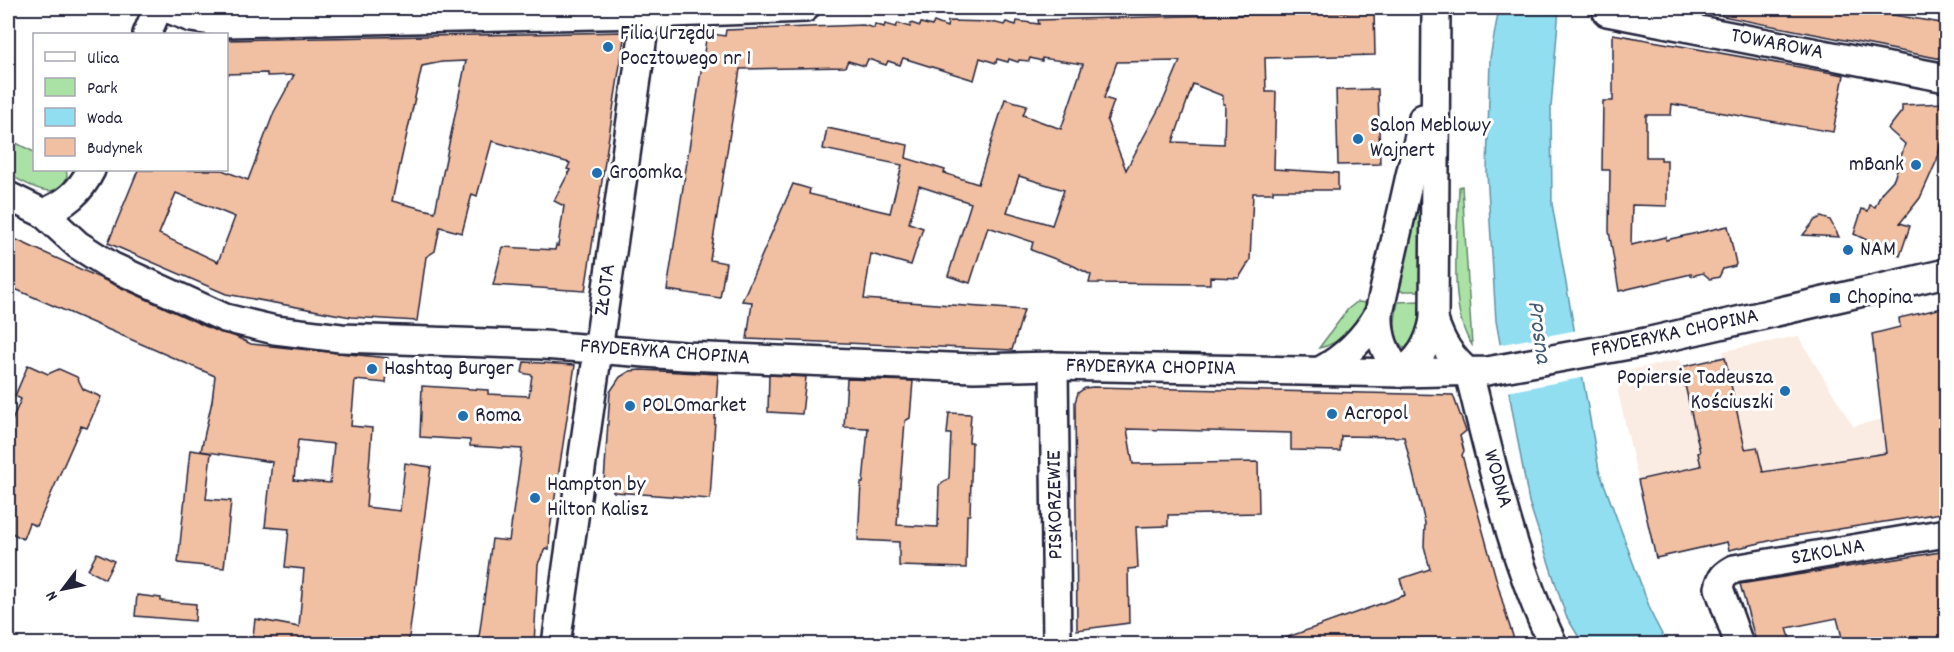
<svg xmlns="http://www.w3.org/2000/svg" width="1954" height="652" font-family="Dekko,sans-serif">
  <rect width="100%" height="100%" fill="#fff"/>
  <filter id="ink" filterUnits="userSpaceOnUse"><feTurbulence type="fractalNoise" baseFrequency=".0167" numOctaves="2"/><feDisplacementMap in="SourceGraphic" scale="12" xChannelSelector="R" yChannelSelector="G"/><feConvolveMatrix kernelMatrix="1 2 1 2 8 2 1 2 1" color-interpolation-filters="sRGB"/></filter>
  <g filter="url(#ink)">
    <path fill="#fbece3" d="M1798,336L1853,426L1910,413L1923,516L1778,539L1729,550L1727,542L1656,558L1618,392L1623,371L1679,360L1681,367L1724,357L1723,351Z"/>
    <g fill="#aae2a5" stroke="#668270" stroke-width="1.5">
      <path d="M8,139L34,152V170H66C68,175 67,178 64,183C53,202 22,181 8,174Z"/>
      <path d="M1424,148L1428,150L1421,291H1399Z"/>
      <path d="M1462,186L1472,345C1447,310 1458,230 1459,187Z"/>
      <path d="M1420,301C1419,316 1419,340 1404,348C1391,338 1395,317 1398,302Z"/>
      <path d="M1357,302L1368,303C1360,323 1340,344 1319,348L1348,309Z"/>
    </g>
    <path fill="#90def0" stroke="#6493a8" stroke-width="1.5" d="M1499,8H1559L1551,108L1552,204L1599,470L1653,617L1667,644H1583L1566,616L1529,502L1496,321L1487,172L1490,58Z"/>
    <path fill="#fff" d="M1578,330L1586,377L1506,392L1497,345Z"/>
    <g fill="#f1bfa2" stroke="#22223b" stroke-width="1.5" fill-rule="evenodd">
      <path d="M1723,8H1852L1947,24V60L1722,16Z"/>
      <path d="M1374,11L1375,55L1265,58L1266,92H1276L1274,169L1338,173V190H1273V193H1253L1250,260L1239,278L1210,277V284L1089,283L1091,275L1074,266L1031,250L1033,242L988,227L970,283L948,276L971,203L919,186L909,223L923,228L911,265L871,254L864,299L1024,310L1012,350L747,339L752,302L742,301L793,184L810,189L809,194L890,213L902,165L823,149L827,128L908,145L906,158L945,170L944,173L978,184L1005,99L1027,105L1023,115L1061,129L1083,64L1042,58V61L1030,58L1029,61L1019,60L1018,62L1009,59L1008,62L997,59L996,63L980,58L974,80L903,58L900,65L888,61L886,65L868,59L865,66L848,61L845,67L740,69L710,260L726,263L720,298L667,290L707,33L725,36L726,30L863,25L874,28L875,24L884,27L885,24L896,27L898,23L910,27L911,23L920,26L921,23L932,26L934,22L947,27L948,21L992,22L1004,25L1006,22L1016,25L1017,21L1039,24L1038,20L1076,19ZM1180,61L1164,99L1126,170L1107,121L1114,101L1104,98L1117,62ZM1193,84L1223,96V104H1225L1224,144L1173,142ZM1019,176L1064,190L1052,225L1007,212Z"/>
      <path d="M625,32L585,291L493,285L503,247L555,250L556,245L558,246L564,206L554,201L570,170L567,169L570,163L492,141L477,196L472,194L462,233L440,227L435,251L426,257L417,321L351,317L226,294L108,243L138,170H222L248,180L274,112L294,75L267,76V73L226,74V40ZM466,61L435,212L392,201L422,66L442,62ZM176,193L235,217L218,262L159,234Z"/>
      <path d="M1613,34L1844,75L1833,132L1672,104L1671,115H1646V157H1661V160H1667V206L1632,205L1631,245L1666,237V240L1728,226L1736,264L1735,266L1723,269L1719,277L1710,279L1703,273L1691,276V274L1619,291L1609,231L1610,170H1602L1603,101H1613Z"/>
      <path d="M1378,89L1380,164L1338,165L1336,90Z"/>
      <path d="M1945,103V127L1937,160L1920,198L1900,223L1910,226L1900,256L1854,234L1862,209L1868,211L1870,205L1875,207L1882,192L1894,179L1905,144L1888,129L1902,111V105Z"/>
      <path d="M1821,217L1830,220L1839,237L1803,235L1815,220Z"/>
      <path d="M8,236L218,332L234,336L251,344L388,358L386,383L355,380L351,426L372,428L366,507L400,511L405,463L431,467L408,645H252L255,619L299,627L304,569L285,567L289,529L265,527L272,462L201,451L212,401L215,376L8,286ZM298,440L334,444L330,483L294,480Z"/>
      <path d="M1947,307V512L1782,538L1729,550L1727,542L1656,558L1638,480L1701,466L1698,453L1700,452L1681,367L1725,357L1745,449L1757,447L1763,472L1886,453L1872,334L1900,327L1899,318Z"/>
      <path d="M524,362L575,365L550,530L549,550L545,549L538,564L534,645H478L492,539L509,541L522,449L470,446V440L420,437L422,386L488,390V394L529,396L532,375L522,373Z"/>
      <path d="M28,365L48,374L59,369L77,377L83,389L101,397L87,428L81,426L37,526L29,523L23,539L8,531V430L21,399L15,396Z"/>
      <path d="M641,370L718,374L710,499L614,492L604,482L610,392L620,377L630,371Z"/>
      <path d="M769,375L806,377L802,414L768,412Z"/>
      <path d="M847,379L913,381L910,418L905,421L897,525L938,527L939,486L949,478L951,434H947L949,413L971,414L969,442H972L970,515H967L966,568L899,566V542L858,540L861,483H863L868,428L844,427Z"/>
      <path d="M1093,387L1453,395L1466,431L1460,436L1464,451L1462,455L1507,618L1516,645H1274V642L1405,595L1400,579L1430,569L1424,546L1425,523L1404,437L1341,436L1340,451L1291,450V433L1127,429L1133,464L1258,462L1259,513L1168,515V526L1136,527L1138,568L1128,569L1129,623L1077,630L1075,402L1078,393L1085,388Z"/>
      <path d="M190,450L211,453L206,499L231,501L224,568L178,563Z"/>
      <path d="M1947,551V645H1844L1837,618L1787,628L1792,645H1757L1740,584Z"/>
      <path d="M97,553L114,561L105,579L88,570Z"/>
      <path d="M137,595L161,598V601L196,604L195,621L135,616Z"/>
    </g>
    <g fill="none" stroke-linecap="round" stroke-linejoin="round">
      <defs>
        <g id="street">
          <path d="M166,8L191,18L224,23L646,14L805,8"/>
          <path d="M1607,12L1946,78"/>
          <path d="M147,34L158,8"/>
          <path d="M8,196L43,213L78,245L111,266L225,318L275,330L341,338L543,345L684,356L974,368L1054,366L1400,373L1487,371L1646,342L1946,273"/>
          <path d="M43,213C66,204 80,192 91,170"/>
          <path d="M1434,320C1441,342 1451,358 1469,373C1492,464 1512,559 1553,644"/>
          <path d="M1054,366L1057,644"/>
          <path d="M1320,371C1346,357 1364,339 1379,313"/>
          <path d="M1400,373C1420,360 1429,344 1434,320L1436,8"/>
          <path d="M1400,373C1385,354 1378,337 1379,313L1423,118"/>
          <path d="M556,644L647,8"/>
          <path d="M1739,644L1719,588C1721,577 1725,574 1734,569L1946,533"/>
        </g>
      </defs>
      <use href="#street" stroke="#22223b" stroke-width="32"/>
      <use href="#street" stroke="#fff" stroke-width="27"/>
    </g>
  </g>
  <g fill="#1f6fb2" stroke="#fff" stroke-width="2">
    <circle cx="608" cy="47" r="6"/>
    <circle cx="1358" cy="139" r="6"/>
    <circle cx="1916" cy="165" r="6"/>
    <circle cx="597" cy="173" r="6"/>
    <circle cx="1848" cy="250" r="6"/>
    <rect x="1829" y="292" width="12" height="12" rx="3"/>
    <circle cx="372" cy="369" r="6"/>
    <circle cx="1785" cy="391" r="6"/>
    <circle cx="630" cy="406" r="6"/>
    <circle cx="1332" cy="414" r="6"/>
    <circle cx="463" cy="416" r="6"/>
    <circle cx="535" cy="498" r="6"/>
  </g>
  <g text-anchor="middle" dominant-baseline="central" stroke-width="6" stroke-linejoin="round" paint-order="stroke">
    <g font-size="22" fill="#22223b" stroke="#fff" text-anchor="start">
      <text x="620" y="34">Filia Urzędu<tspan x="620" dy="25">Pocztowego nr 1</tspan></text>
      <text x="1370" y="126">Salon Meblowy<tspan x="1370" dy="25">Wajnert</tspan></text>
      <text x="1904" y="165" text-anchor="end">mBank</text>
      <text x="609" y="173">Groomka</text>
      <text x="1860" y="250">NAM</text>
      <text x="1847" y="298">Chopina</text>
      <text x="384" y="369">Hashtag Burger</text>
      <text x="1773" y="378" text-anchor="end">Popiersie Tadeusza<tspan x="1773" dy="25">Kościuszki</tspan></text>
      <text x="642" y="406">POLOmarket</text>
      <text x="1344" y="414">Acropol</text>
      <text x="475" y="416">Roma</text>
      <text x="547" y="485">Hampton by<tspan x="547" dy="25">Hilton Kalisz</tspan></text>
    </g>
    <g font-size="22" fill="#22223b" stroke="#fff">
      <text transform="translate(1777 45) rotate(11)">TOWAROWA</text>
      <text transform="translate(606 290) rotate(-82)">ZŁOTA</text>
      <text transform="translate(1675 334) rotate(-12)">FRYDERYKA CHOPINA</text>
      <text transform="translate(665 353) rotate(4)">FRYDERYKA CHOPINA</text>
      <text transform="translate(1151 368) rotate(1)">FRYDERYKA CHOPINA</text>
      <text transform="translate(1497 479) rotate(74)">WODNA</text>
      <text transform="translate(1056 505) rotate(-91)">PISKORZEWIE</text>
      <text transform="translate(1828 553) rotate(-10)">SZKOLNA</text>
    </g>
    <g font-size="24" font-style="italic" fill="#435a71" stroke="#fff">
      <text transform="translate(1538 332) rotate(82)">Prosna</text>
    </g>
  </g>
  <rect width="1954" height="652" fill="none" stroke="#fff" stroke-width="30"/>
  <rect x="15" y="15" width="1924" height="622" fill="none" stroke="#22223b" stroke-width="2" filter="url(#ink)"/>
  <rect x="33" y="33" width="195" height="138" fill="#ffffff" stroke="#a7a7b1" stroke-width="1.5"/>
  <rect x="45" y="52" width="30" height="9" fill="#ffffff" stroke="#a7a7b1" stroke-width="1.5"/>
  <text x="87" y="63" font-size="18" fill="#22223b">Ulica</text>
  <rect x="45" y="78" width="30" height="18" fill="#aae2a5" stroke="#a7a7b1" stroke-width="1.5"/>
  <text x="87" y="93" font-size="18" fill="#22223b">Park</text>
  <rect x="45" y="108" width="30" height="18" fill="#90def0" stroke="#a7a7b1" stroke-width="1.5"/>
  <text x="87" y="123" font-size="18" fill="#22223b">Woda</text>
  <rect x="45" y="138" width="30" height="18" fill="#f1bfa2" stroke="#a7a7b1" stroke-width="1.5"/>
  <text x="87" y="153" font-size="18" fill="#22223b">Budynek</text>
  <g transform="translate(63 589) rotate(238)" stroke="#ffffff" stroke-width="4.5" paint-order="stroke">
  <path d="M0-4.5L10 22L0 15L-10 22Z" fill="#22223b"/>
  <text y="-9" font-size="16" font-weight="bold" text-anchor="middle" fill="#22223b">N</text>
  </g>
</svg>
